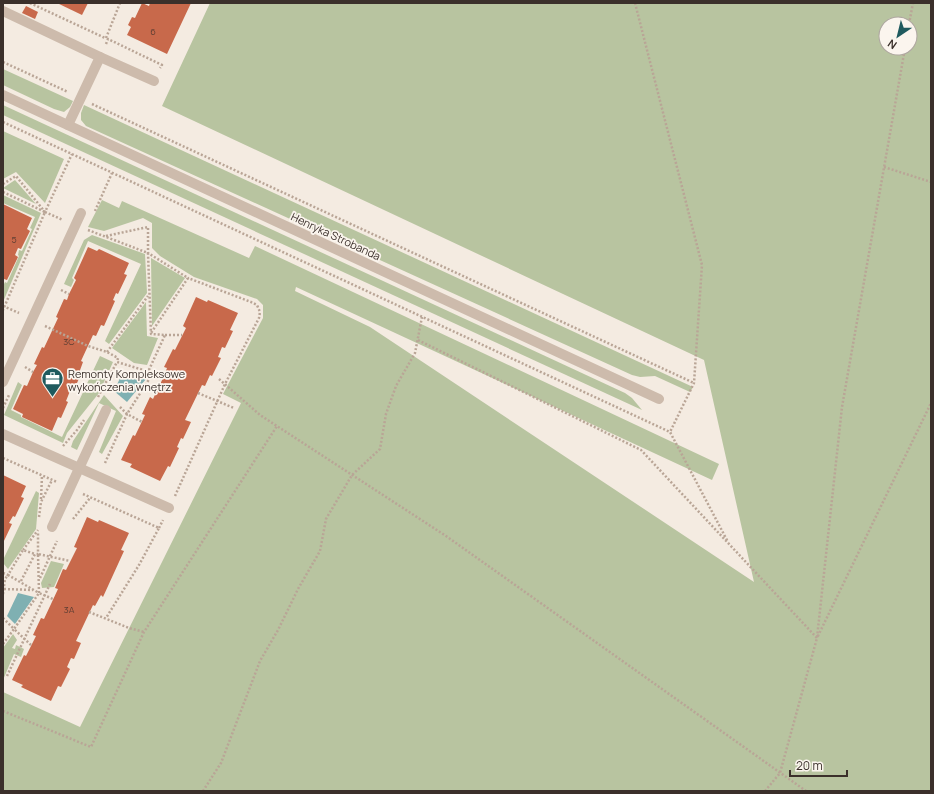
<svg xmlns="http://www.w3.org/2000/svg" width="934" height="794" font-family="Manrope,sans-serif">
  <rect width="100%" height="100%" fill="#f4ebe1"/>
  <g fill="#b8c4a0" fill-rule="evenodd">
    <path d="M210,3H931V791H3V692L80,727L241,403L223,394L263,318V305L257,299L194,277L160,256L152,248V223L143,218L104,231L88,227L102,200L119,208L122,201L249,258L255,246L719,464L712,480L296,287L295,291L370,327L754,582L704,360L162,106ZM886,24H910V48H886Z"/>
    <path d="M3,69L73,101L70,107L64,112L54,109L3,85Z"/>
    <path d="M3,105L625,393L632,398L642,410L3,115Z"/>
    <path d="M84,105L693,387L690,392L655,376L640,377L632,375L86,126L81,120V113Z"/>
    <path d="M3,131L64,159L45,203L16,172L3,179Z"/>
    <path d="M15,180L36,204L3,188Z"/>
    <path d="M3,195L41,213L3,302V286L5,282L7,283L19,256L18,255L19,250L22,251L32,229L30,228L35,217L3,203Z"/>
    <path d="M92,235L145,254L147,293L109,344L105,341L141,264L88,241L72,278L74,280L71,287L64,284L84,240Z"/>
    <path d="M151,258L185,278L152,326Z"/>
    <path d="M146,302L147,336L158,338L147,365L134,363L112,348Z"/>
    <path d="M100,356L113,362L99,393L67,433L63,443L4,415L18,382L22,385L11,410L21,415V417L62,437Z"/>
    <path d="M104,395L123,416L102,454L99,452L116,411L99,403L77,450L71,447L73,441Z"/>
    <path d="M36,491L39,493L36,529L8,569L3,563V560Z"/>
    <path d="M51,561L64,564L54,587L42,588L41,583Z"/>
    <path d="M13,634L17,640L12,648L15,649L16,645L24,649L21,657L14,654L3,680V648Z"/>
  </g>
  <g fill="#7fb0b2">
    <path d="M122,374L146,379L127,402L114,391Z"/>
    <path d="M18,593L34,597L15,624L7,616Z"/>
  </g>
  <g fill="#c8694b">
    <path d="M57,3H88L82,15Z"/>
    <path d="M142,3L149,6L150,3H191L167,54L127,35L131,27L128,25L132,17L135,18Z"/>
    <path d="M26,6L38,12L35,19L22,13Z"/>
    <path d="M3,204L32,218L27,229L30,231L21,249L18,248L15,255L18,257L7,280L4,279L3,282Z"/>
    <path d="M88,247L97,251L99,249L129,263L124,274L127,275L118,294L116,293L113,300L115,301L104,326L101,325L96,336L93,335L81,361L83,362L79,373L81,374L73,392L70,391L66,401L68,402L61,418L58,417L52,431L22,417L23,414L13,409L24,385L27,386L33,372L37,365L34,364L42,347L44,348L58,318L56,317L64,299L67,300L69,294L76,280L74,278Z"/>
    <path d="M196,297L207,302L208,300L238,313L230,330L233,331L225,348L222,347L218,357L221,358L212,376L210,375L205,386L202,385L185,420L191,422L183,439L181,438L177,447L179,448L170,467L168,466L160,481L130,467L132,464L121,460L133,435L135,436L145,415L142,414L150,397L153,399L164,376L167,368L164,367L173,349L175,350L186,328L183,326Z"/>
    <path d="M3,475L26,486L21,497L24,498L15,517L13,516L9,523L12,524L3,543Z"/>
    <path d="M87,517L98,522L99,520L129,533L121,550L124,551L103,597L101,595L95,606L93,605L76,641L81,643L74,659L71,658L67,667L70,669L61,687L58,686L51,701L21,687L23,685L12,680L24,655L26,656L36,636L33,635L41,618L44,619L58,589L55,588L63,569L66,570L77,548L74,547Z"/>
  </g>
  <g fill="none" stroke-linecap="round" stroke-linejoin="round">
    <g stroke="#b9a596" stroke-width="2.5" stroke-dasharray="2 2" stroke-linecap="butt">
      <path d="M30,3L105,38"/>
      <path d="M635,3L702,265L694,383L670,432"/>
      <path d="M909,24L913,3"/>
      <path d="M106,38L120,3"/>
      <path d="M106,44L108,39L162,65L160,68"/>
      <path d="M3,62L68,92"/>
      <path d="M92,104L694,383"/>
      <path d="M3,122L670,432L728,542"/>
      <path d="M884,167L931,182"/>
      <path d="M3,184L16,176L45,212L72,154"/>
      <path d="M3,192L45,212L3,310"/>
      <path d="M95,211L112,173"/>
      <path d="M45,212L63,220"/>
      <path d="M88,230L148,253L151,334L165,335L148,372"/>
      <path d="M106,236L148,227V253L188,278L151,333"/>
      <path d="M61,290L69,294"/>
      <path d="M3,306L19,313"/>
      <path d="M45,326L88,346L107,352L118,358L117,362"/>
      <path d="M165,335H182"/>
      <path d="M418,340L641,450L817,638L931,403"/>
      <path d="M107,352L148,296"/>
      <path d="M25,367L33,372"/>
      <path d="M219,379L260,415L446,536L806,791"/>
      <path d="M198,393L234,408"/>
      <path d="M98,397L117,362L153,373"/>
      <path d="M120,407L127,414L153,373L164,376"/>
      <path d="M3,408L9,395"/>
      <path d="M63,446L77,430L84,420"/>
      <path d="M3,458L57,482"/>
      <path d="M105,463L127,414L142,422"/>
      <path d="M83,494L159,528L139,565L106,618"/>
      <path d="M175,496L225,384L259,318L260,312L257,305L251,302L188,278"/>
      <path d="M41,499L42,476"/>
      <path d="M39,517L41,502L52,480"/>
      <path d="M73,519L90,498"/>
      <path d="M159,528L163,520"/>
      <path d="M23,550L38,530"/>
      <path d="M3,573L8,575L23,550L35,554"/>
      <path d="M40,578L57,541"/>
      <path d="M21,581L35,554H38V532"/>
      <path d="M4,589L33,590"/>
      <path d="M3,594L5,579L8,575L39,593L38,554L70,561"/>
      <path d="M89,612L129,628L144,632"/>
      <path d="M3,618L14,629L3,644"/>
      <path d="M31,645L14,629L39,593L53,599"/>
      <path d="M7,676L50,584"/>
      <path d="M3,711L91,747L144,632L277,426"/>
      <path d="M203,791L221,763L260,661L278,630L298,589L320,551L326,519L352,475L380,449L386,414L396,386L415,353L422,317"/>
      <path d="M765,791L780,773L817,638L842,407L905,48"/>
    </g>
    <g stroke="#cdbbac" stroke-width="10">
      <path d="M3,11L100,57L68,125"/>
      <path d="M100,57L154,81"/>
      <path d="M3,95L659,399"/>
      <path d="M3,382L81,213"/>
      <path d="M3,434L169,508"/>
      <path d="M52,527L106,410"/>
    </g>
  </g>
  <defs>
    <symbol id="office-pin" viewBox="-11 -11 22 30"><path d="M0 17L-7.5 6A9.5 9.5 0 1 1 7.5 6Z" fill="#1f5a5e" stroke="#fbf5ee"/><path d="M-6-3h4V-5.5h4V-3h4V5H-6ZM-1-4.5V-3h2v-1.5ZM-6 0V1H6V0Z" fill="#fff"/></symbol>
  </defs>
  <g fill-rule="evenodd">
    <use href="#office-pin" x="40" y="366" width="25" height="34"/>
  </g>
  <g text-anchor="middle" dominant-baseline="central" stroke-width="3.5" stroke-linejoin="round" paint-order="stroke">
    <g font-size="9" fill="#5e3e33">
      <text x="153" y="31">6</text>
      <text x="14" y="239">5</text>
      <text x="69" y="341">3C</text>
      <text x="69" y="609">3A</text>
    </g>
    <g font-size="11" fill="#3b302b" stroke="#fbf5ee">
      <text transform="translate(336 236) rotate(25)">Henryka Strobanda</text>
    </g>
    <g font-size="11" fill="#3b302b" stroke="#fbf5ee" text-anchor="start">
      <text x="68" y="373">Remonty Kompleksowe<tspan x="68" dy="13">wykończenia wnętrz</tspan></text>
    </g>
  </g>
  <rect width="934" height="794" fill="none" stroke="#3b302b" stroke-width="8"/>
  <g transform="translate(898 36) rotate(215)"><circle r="19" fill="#fbf5ee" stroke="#aea6a0"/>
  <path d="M0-3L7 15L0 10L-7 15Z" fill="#1f5a5e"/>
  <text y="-6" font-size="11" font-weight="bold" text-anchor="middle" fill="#3b302b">N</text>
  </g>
  <path d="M790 770v6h57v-6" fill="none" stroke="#3b302b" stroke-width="2"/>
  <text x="796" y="770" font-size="12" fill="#3b302b" stroke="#fbf5ee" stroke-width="3" paint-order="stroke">20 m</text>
</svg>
